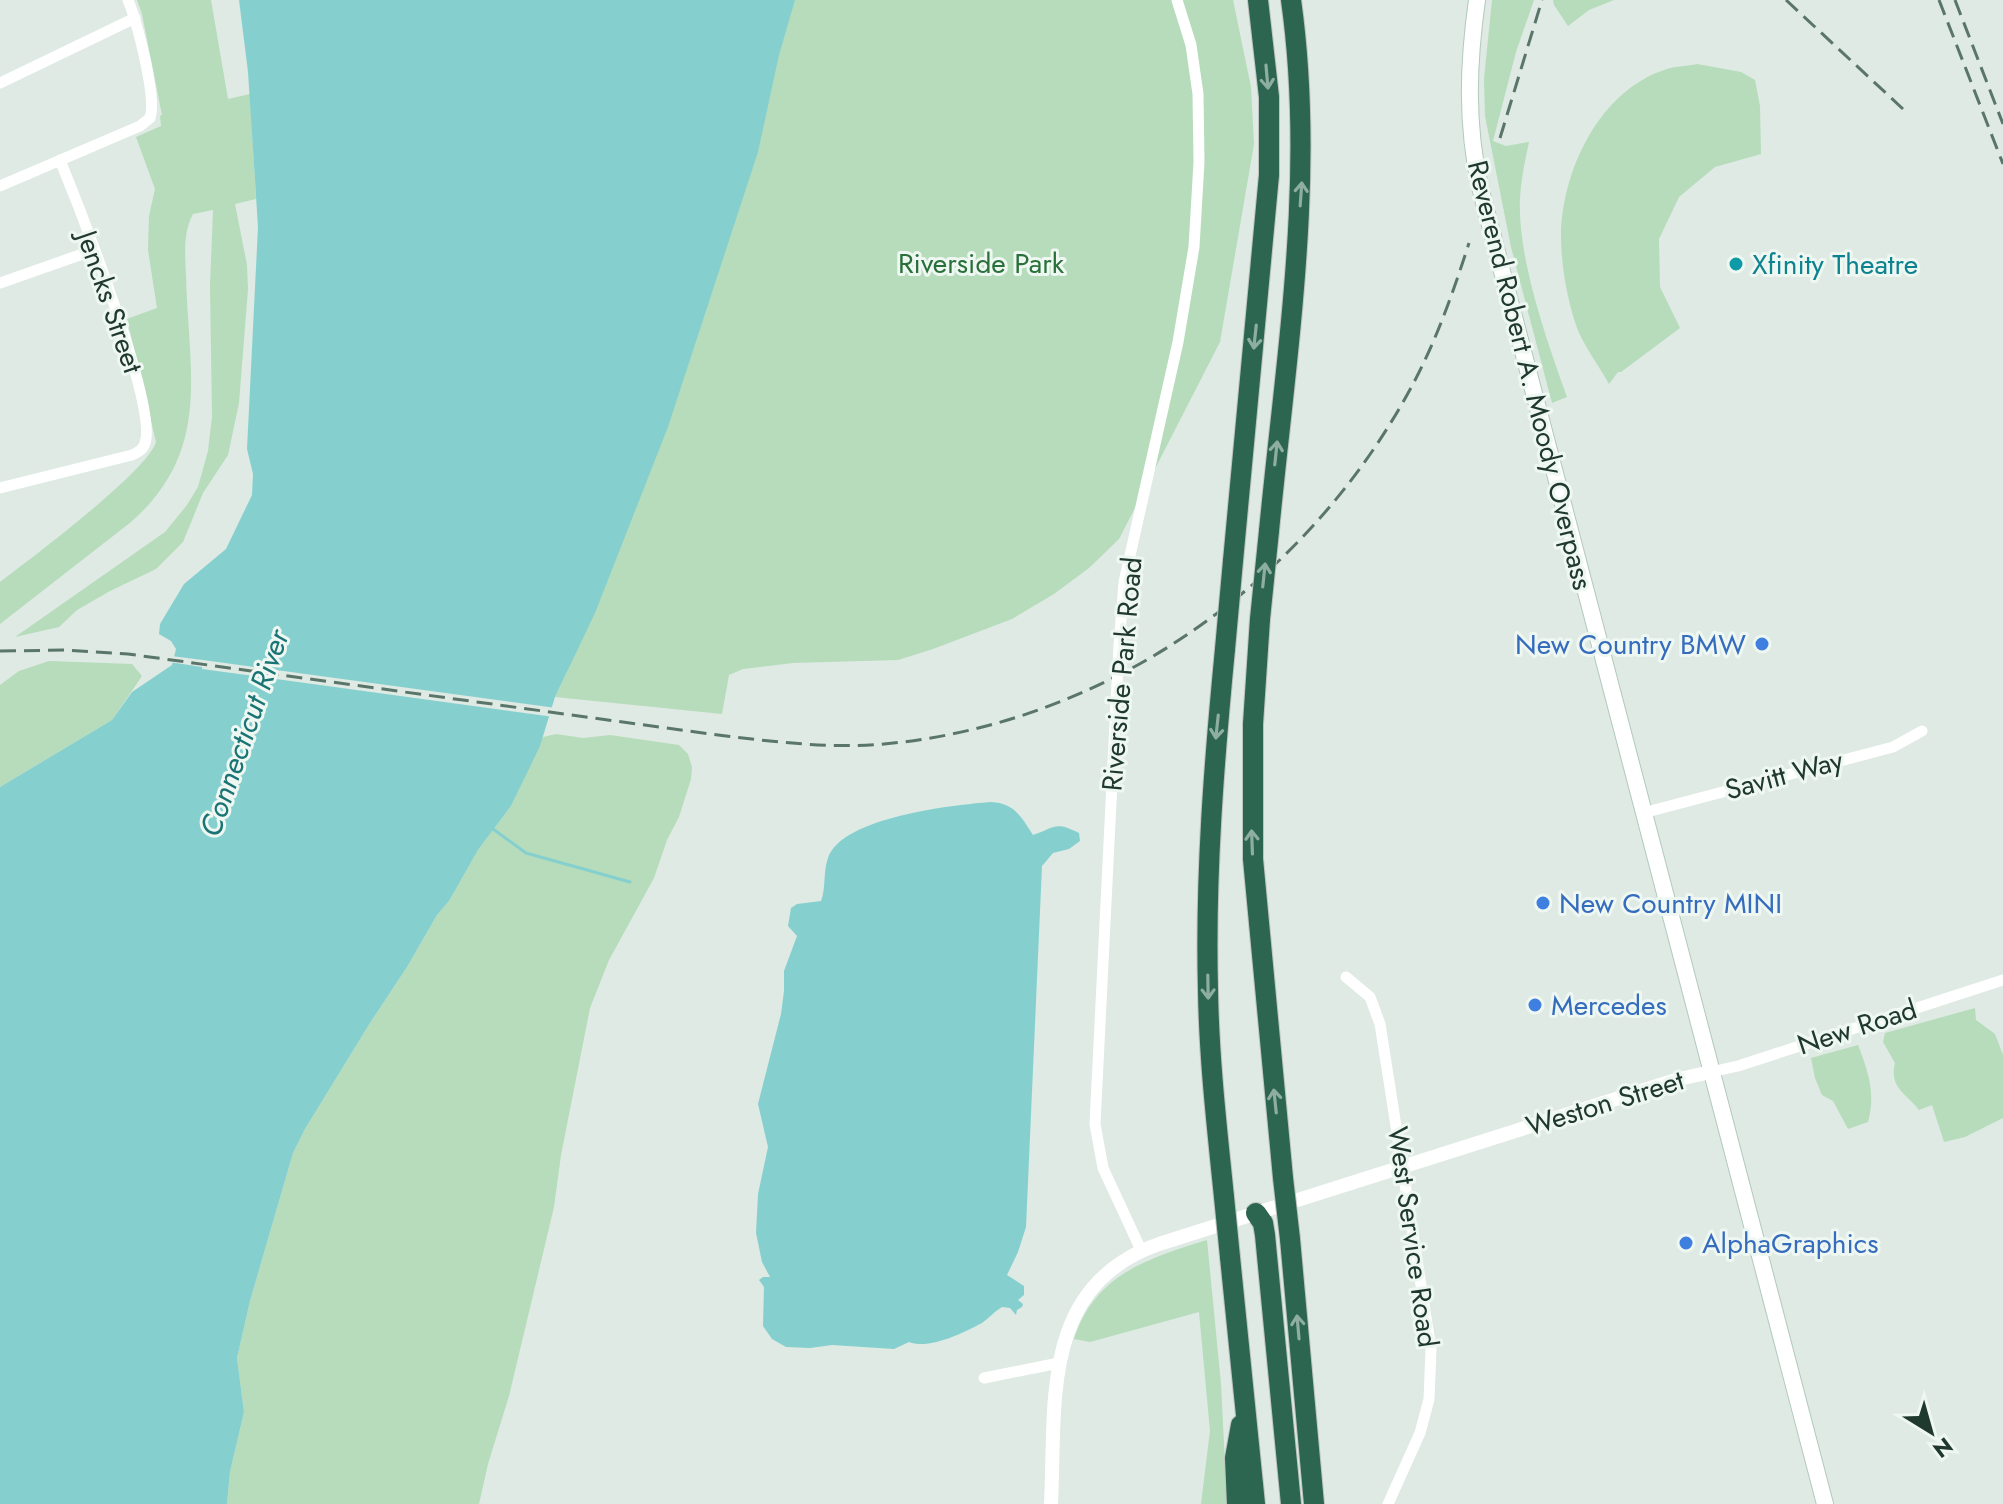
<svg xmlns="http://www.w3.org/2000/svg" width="2003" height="1504" font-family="Jost,sans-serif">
  <rect width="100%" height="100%" fill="#deeae3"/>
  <g fill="#b6dcbb">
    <path d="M137,0H211L228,99L250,94L256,199L235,204L247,265L248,289L239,403L228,455L203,493L183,542L156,569L110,591L77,610L59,627L15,637L165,532L187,505L198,487L208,451L212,417L210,286L213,210L193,214C183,232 185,255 186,275C188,370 213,450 131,522L0,624V582C29,560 148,471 156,442L127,319L157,308L148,250L149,216L155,189L136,137L161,126L160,116L162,115L142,14Z"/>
    <path d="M765,0H1233L1251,87L1254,144L1220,342L1119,539L1089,568L1054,594L1012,619L933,649L898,660L793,663L743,669L729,675L722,714L555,697L567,672Z"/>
    <path d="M1492,0H1534L1516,52L1493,141L1506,146L1529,142C1525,161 1521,179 1520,198C1517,257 1547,341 1567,397L1552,403L1511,247L1485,116L1484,79Z"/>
    <path d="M1553,0H1614L1589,10L1568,26L1554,5Z"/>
    <path d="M1697,64L1741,72L1755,80L1760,106L1761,154L1715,167L1679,197L1659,239L1660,287L1680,328L1621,372H1618L1609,384C1598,364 1580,341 1574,319C1566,292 1561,263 1561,234C1563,168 1600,90 1667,69C1676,66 1688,66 1697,64Z"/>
    <path d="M49,661L132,664L142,676L112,720L0,787V685L19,671Z"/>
    <path d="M556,734L583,738L610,735L679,745L688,754L692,767L691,779L679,817L667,840L654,878L609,960L590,1008L561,1155L554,1207L509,1396L488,1464L479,1504H227L230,1472L244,1412L237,1358L250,1301L293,1153L305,1129L370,1023L407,967L437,915L449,901L478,850L511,806L543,737Z"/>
    <path d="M1975,1008L1976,1020L1995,1034L2003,1055V1118L1965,1137L1944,1142L1932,1105L1919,1110C1906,1093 1889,1088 1895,1063L1883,1042L1885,1033Z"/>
    <path d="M1858,1045C1868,1071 1876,1094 1868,1122L1848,1129L1833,1101L1822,1095L1815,1078L1811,1058Z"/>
    <path d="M1207,1240L1221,1384L1227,1504H1201L1210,1431L1199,1312L1090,1342L1074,1339C1095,1274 1149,1258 1207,1240Z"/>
  </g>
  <g fill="#85d0cf">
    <path d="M239,0H795L779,55L758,152L668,427L595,613L555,697L540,746L511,806L478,850L449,901L437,915L407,967L370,1023L305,1129L293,1153L250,1301L237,1358L244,1412L230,1472L227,1504H0V787L112,720L132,692L172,665L176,649L171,641L159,634L160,624L184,584L226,549L252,495L253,474L247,449L258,227L248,72Z"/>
    <path d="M991,802C1015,803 1022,818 1033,835C1056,827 1055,821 1079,833L1080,841L1069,849L1053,853L1042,866L1026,1227L1018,1252L1007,1275L1024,1286V1295L1018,1300L1023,1304L1022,1307L1017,1310L1016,1315L1010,1308L1002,1307C995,1311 989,1318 982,1323C963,1333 929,1350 909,1342L894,1349L832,1345L810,1348L786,1347L772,1339L763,1326L764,1287L759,1280L763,1277H770L762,1262L756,1233L758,1194L768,1147L758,1104L781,1014L784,991V971L797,936L788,926L791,908L797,904L821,901C826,888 823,872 828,858C842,817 953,805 991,802Z"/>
  </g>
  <path fill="#deeae3" d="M171,656L203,660L556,708L554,717L202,669V667L169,662Z"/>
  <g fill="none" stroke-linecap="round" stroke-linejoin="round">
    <path stroke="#85d0cf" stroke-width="3" d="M493,829L526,853L630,882"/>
    <defs>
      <path id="secondary" d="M1477,0C1468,64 1466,124 1480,187L1825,1504"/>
      <g id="motorway">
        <path d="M1269,531C1286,355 1316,176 1291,0"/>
        <path d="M1233,561L1269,175V97L1258,0"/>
        <path d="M1260,619L1253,724V859L1283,1178"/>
        <path d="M1224,1197C1217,1128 1209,1059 1208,990C1205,876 1214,763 1225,649"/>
        <path d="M1256,1213L1263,1223L1265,1235L1291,1504"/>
        <path d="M1290,1239L1314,1504"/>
        <path d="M1230,1257L1255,1504"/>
        <path d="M1237,1504L1235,1458L1241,1425"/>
      </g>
    </defs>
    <use href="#secondary" stroke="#b1cabd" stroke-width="18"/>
    <use href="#motorway" stroke="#bcc4c0" stroke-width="22"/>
    <g stroke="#fff" stroke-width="11">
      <path d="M0,83L135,18"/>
      <path d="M0,186L140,126L150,118C157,97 137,22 128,0"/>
      <path d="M0,283L94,250"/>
      <path d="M0,488L132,455C138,452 143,450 145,443C158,407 78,204 60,160"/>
      <path d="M1119,646L1124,582L1178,342L1194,247L1199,162L1198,94L1191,45L1177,0"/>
      <path d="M1116,702L1095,1124L1103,1168L1141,1250"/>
      <path d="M1643,813L1893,747L1922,731"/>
      <path d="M1346,977L1370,997L1380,1024L1431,1349L1429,1399L1420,1433L1388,1504"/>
      <path d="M1711,1072L1738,1066L2003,980"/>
      <path d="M984,1378L1059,1363"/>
    </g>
    <path stroke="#fff" stroke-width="14" d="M1051,1504C1056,1401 1040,1286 1159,1244L1679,1079L1711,1072"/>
    <use href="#secondary" stroke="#fff" stroke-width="16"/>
    <use href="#motorway" stroke="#2c6550" stroke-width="20"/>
    <g stroke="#5a7569" stroke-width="3" stroke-dasharray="16 8" stroke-linecap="butt">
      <path d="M1786,0L1903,109"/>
      <path d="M1939,0L2003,164"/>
      <path d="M1955,0L2003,124"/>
      <path d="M1500,138L1542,0"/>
      <path d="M0,651L65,650L128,654L710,734C768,741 826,749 884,744C1105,724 1301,586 1407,395C1434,347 1452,296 1469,243"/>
    </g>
    <defs>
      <g id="motorway-bridge">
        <path d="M1260,619L1269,531"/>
        <path d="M1225,649L1233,561"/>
        <path d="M1283,1178L1290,1239"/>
        <path d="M1224,1197L1230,1257"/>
      </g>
    </defs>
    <use href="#motorway-bridge" stroke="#bcc4c0" stroke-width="22" stroke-linecap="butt"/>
    <path stroke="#fff" stroke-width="11" d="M1116,702L1119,646"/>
    <use href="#motorway-bridge" stroke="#2c6550" stroke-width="20"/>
  </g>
  <defs><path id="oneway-shaft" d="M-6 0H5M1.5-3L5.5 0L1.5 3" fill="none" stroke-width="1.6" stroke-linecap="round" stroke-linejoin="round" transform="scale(2)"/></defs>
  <g stroke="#8daea0">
    <use href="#oneway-shaft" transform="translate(1267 77) rotate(85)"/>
    <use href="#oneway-shaft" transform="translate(1301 194) rotate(-86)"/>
    <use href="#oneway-shaft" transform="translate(1255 337) rotate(96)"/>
    <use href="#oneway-shaft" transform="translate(1276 453) rotate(-84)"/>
    <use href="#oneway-shaft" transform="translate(1264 575) rotate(-84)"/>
    <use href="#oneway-shaft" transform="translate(1217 727) rotate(96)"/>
    <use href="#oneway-shaft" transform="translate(1252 842) rotate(-92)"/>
    <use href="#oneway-shaft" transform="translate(1208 987) rotate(89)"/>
    <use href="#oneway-shaft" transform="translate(1275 1101) rotate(-96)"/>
    <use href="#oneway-shaft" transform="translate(1298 1327) rotate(-95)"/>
  </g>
  <circle fill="#0f9aa8" stroke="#eef7f1" stroke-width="3" cx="1736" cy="264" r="8"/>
  <g fill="#3f7fe0" stroke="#eef7f1" stroke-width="3">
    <circle cx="1762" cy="644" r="8"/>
    <circle cx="1543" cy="903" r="8"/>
    <circle cx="1535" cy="1005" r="8"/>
    <circle cx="1686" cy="1243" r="8"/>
  </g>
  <g text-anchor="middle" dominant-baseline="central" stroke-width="6" stroke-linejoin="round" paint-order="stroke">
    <g font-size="28" fill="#2a703a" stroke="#eef7f1">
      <text x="981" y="263">Riverside Park</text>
    </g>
    <g font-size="28" fill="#0d838f" stroke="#eef7f1" text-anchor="start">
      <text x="1752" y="264">Xfinity Theatre</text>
    </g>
    <g font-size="28" fill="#20392e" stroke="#eef7f1">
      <text transform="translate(110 302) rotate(71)">Jencks Street</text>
      <text transform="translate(1530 375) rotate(76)">Reverend Robert A. Moody Overpass</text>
      <text transform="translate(1122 674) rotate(-85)">Riverside Park Road</text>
      <text transform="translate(1784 775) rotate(-15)">Savitt Way</text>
      <text transform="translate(1857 1027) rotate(-18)">New Road</text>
      <text transform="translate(1605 1103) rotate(-17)">Weston Street</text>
      <text transform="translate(1413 1237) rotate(82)">West Service Road</text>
    </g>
    <g font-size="28" fill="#366cbe" stroke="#eef7f1" text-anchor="start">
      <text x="1746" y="644" text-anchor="end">New Country BMW</text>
      <text x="1559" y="903">New Country MINI</text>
      <text x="1551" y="1005">Mercedes</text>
      <text x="1702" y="1243">AlphaGraphics</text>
    </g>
    <g font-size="30" font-style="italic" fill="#1a7475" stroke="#eef7f1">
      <text transform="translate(244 733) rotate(-71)">Connecticut River</text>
    </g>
  </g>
  <g transform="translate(1931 1432) rotate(143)" stroke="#eef7f1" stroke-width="6" paint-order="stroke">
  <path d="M0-6L14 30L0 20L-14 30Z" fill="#20392e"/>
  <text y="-12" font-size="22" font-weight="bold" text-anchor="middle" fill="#20392e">N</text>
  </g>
</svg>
